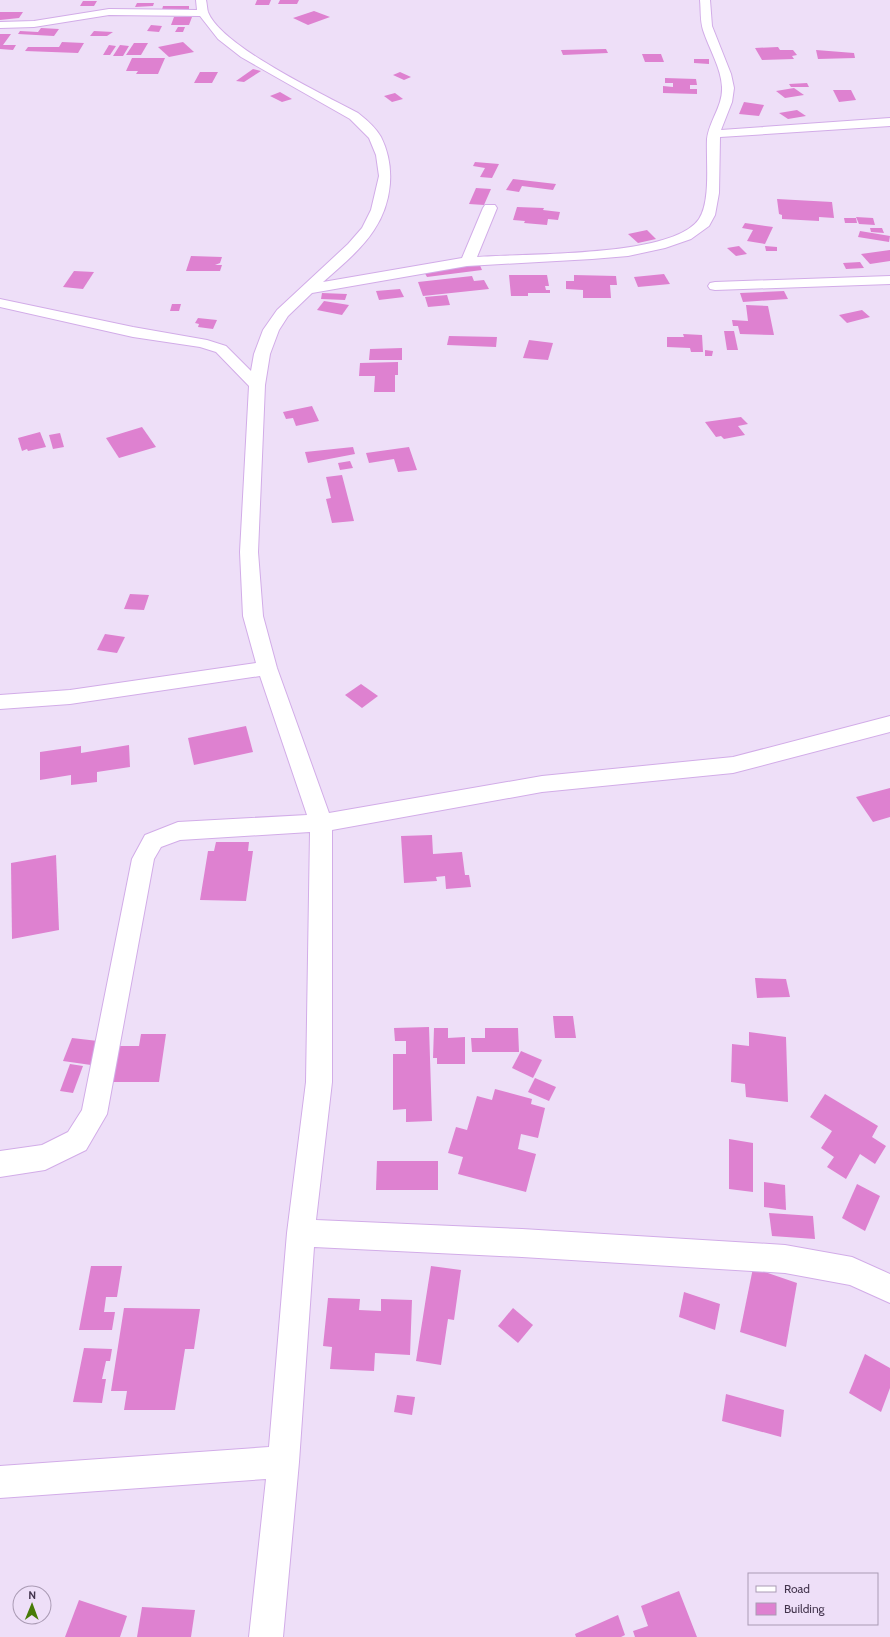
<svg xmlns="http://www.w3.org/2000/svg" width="890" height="1637" font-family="Cabin,sans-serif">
  <rect width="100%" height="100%" fill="#eedff8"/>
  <g fill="#de81d0">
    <path d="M257,0H271L269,5H255Z"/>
    <path d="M280,0H299L297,4H278Z"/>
    <path d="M83,1H97L94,6H80Z"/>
    <path d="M137,3H154L153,6L135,7Z"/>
    <path d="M163,6H189V9L162,10Z"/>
    <path d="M314,11L330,17L308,25L293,18Z"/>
    <path d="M0,12H23L19,18L0,20Z"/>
    <path d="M174,17H192L189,25H171Z"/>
    <path d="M151,25L162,26L159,32L147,31Z"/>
    <path d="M178,27H185L183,32H175Z"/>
    <path d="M41,28L59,29L54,36L18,34L20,31L38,32Z"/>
    <path d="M94,31L113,32L107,36H90Z"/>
    <path d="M0,34H11L3,45H16L13,50L0,49Z"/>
    <path d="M62,42L84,43L78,53L25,51L28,47H59Z"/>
    <path d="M183,42L194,52L169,57L158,47Z"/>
    <path d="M134,43H148L141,55H126Z"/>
    <path d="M109,45L116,46L110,55H103Z"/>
    <path d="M120,45L129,46L123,56H113Z"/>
    <path d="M778,47L780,50H793L797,55L792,56L794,59L762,60L755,48Z"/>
    <path d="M606,49L608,53L563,55L561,50Z"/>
    <path d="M816,50L854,53L855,58L818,59Z"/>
    <path d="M642,54H661L664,62H645Z"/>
    <path d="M132,58H165L158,74H136L138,71H126Z"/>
    <path d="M694,59H709V64L694,63Z"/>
    <path d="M253,69L261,71L244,82L236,81Z"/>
    <path d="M200,72H218L212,83H194Z"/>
    <path d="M400,72L411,77L404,80L393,75Z"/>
    <path d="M665,78L696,79L697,85H690V89H697V94L663,93V86L673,87V83H665Z"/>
    <path d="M807,83L809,87H791L789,84Z"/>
    <path d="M794,88L804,95L785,98L776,91Z"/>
    <path d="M833,90H851L856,100L839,102Z"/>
    <path d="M280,92L292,99L282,102L270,96Z"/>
    <path d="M395,93L403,99L392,102L384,96Z"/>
    <path d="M744,102L764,105L759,116L739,114Z"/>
    <path d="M797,110L806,116L788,119L779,113Z"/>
    <path d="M475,162L499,164L492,178L480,177L485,168L473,166Z"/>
    <path d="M513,179L556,184L553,190L522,186L519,192L506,190Z"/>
    <path d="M476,188L491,189L484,205L469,204Z"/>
    <path d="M777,199L832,202L834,218L819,217V221L782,219V215L779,214Z"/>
    <path d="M517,207L544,208L543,210L560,212L558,220L548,219L547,225L524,223L525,221L513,220Z"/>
    <path d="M856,217L873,218L875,225L859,224Z"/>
    <path d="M844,218H856L857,223H845Z"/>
    <path d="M745,223L773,227L765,244L747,241L753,230L742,228Z"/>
    <path d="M870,228H882L884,233L871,232Z"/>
    <path d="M647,230L656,239L638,243L628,234Z"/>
    <path d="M860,231L890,236L889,242L858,237Z"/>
    <path d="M739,246L747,254L736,256L727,248Z"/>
    <path d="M765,246L777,247V251H766Z"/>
    <path d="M890,250V261L870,264L861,254Z"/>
    <path d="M191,256L222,257L220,263L215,265H222L220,271H186Z"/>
    <path d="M860,262L864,268L846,269L843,263Z"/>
    <path d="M479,263L482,270L427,277L423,270Z"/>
    <path d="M74,271L94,272L83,289L63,287Z"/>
    <path d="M664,274L670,284L638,287L634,277Z"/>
    <path d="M509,275H547L549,286H545L546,290H550V293H528V296H511Z"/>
    <path d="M574,275L616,276L617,285H610L611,298H583V290L566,289V281H574Z"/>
    <path d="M472,276L474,281L484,280L489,289L423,296L418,282Z"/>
    <path d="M400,289L404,297L379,300L376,291Z"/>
    <path d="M784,291L788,299L743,302L740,293Z"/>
    <path d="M322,293L347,294L345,300L321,299Z"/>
    <path d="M447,295L450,305L428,307L425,297Z"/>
    <path d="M324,301L349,305L342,315L317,310Z"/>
    <path d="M172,304H181L179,311H170Z"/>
    <path d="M746,305L768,306L774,335L740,334L738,326H733L732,320L748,321Z"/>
    <path d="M862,310L870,317L847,323L839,315Z"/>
    <path d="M198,318L217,320L213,329L198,327L199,324L195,323Z"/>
    <path d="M724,331H734L738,350H727Z"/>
    <path d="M683,334L702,335L703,352H691L690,348L667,347V337H684Z"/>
    <path d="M449,336L497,337L496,347L447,345Z"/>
    <path d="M529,340L553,343L548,360L523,358Z"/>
    <path d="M402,348V360H369L370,349Z"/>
    <path d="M705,350L713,351L712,356H705Z"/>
    <path d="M398,362V375H395V392H374L375,376H359L360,363Z"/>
    <path d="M312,406L319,421L296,426L293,418L286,419L283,412Z"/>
    <path d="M741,417L748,424L738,426L745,435L724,439L721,436L716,437L705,422Z"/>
    <path d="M142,427L156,447L119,458L106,438Z"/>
    <path d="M40,432L46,447L28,451L27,449L22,451L18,438Z"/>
    <path d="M60,433L64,447L53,449L49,435Z"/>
    <path d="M353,447L355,454L308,463L305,452Z"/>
    <path d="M409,447L417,470L398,472L394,459L369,463L366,453Z"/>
    <path d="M350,461L353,468L340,470L338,463Z"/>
    <path d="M342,475L354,521L332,523L326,499L331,498L326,477Z"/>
    <path d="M130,594L149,595L144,610L124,609Z"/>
    <path d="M105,634L125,637L117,653L97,650Z"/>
    <path d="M361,684L378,696L362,708L345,695Z"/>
    <path d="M246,726L253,752L194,765L188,738Z"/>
    <path d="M129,745L130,767L97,772V782L71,785V775L40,780V752L81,746V753Z"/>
    <path d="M890,788V817L873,822L856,797Z"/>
    <path d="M432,835L433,854L462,852L465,875H469L471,887L446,889L445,876L436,877L437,881L404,883L401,836Z"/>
    <path d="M216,842H249L248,851H253L246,901L200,900L208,851H214Z"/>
    <path d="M56,855L59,930L12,939L11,863Z"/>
    <path d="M755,978L786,979L790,997L757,998Z"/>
    <path d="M553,1016H573L576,1038H555Z"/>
    <path d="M429,1027L432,1121L406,1122V1109L393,1110V1054H406V1041H395L394,1028Z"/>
    <path d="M434,1028H448V1038L465,1037V1064H437V1058H433Z"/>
    <path d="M485,1028H518L519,1052H472L471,1038H485Z"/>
    <path d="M749,1032L786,1037L788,1102L746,1097L745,1084L731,1082L732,1044L749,1046Z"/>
    <path d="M141,1034H166L159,1082H110L116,1046H139Z"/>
    <path d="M72,1038L98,1041L91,1065L63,1061Z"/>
    <path d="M521,1051L542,1060L533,1078L512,1068Z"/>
    <path d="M70,1064L83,1066L73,1093L60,1091Z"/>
    <path d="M535,1078L556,1087L549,1101L528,1092Z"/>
    <path d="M495,1089L532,1099L531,1104L545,1108L538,1138L521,1134L518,1149L536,1154L526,1192L458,1174L463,1157L448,1153L456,1127L467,1130L477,1096L492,1100Z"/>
    <path d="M825,1094L878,1126L872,1137L886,1146L875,1164L860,1154L846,1179L827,1167L834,1157L821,1148L832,1131L810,1117Z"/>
    <path d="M729,1139L753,1143V1192L729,1189Z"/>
    <path d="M377,1161H438V1190H376Z"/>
    <path d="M764,1182L785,1185L786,1210L764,1207Z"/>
    <path d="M857,1184L880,1196L865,1231L842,1218Z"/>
    <path d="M769,1213L813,1216L815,1239L772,1236Z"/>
    <path d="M91,1266H122L117,1297H106L104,1312H115L112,1330H79Z"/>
    <path d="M431,1266L461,1270L454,1320L448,1319L441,1365L416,1361Z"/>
    <path d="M753,1268L797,1283L786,1347L740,1332Z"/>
    <path d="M684,1292L720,1304L715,1330L679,1317Z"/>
    <path d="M328,1298L360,1299L359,1310L381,1311V1299L412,1300L410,1355L375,1353L374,1371L330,1369L332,1347L323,1346Z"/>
    <path d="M124,1308L200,1309L194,1349H185L175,1410H124L127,1391H111Z"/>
    <path d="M513,1308L533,1325L518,1343L498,1326Z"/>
    <path d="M84,1348L112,1349L110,1361H106L102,1379H106L102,1403L73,1402Z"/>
    <path d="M865,1354L890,1368V1388L881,1412L849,1393Z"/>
    <path d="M726,1394L784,1410L781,1437L722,1421Z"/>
    <path d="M397,1395L415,1397L412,1415L394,1412Z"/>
    <path d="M679,1591L697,1637H635L633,1631L648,1626L641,1606Z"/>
    <path d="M79,1600L127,1616L120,1637H65Z"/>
    <path d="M142,1607L195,1610L191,1637H137Z"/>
    <path d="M618,1615L625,1635L621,1637H576L575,1634Z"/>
  </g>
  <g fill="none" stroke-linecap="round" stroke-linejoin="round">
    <defs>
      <g id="minor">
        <path d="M196,0H206C207,4 207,9 208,12C221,46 324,95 358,113C367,120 376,128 381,137C396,167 392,203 374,230C361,250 341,266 323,282L462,258L483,208L485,205H495L497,208L477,257C523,253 673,258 699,219C711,201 706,160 707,139C709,121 723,106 722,87C721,67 709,49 703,30C700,20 701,10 700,0H710L712,26L731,74L734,88L732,102L721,130L890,118V126L720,137L719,193L715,215L709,226L691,239L665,248L628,256L592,259L467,266L312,293L288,316L279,330L270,354L265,385L258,552L263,616L277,668L329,813L542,776L733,757L890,716V732L733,773L542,792L332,830V1082L316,1220L522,1229L785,1245L852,1257L890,1274V1303L850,1285L785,1273L522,1257L314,1247L299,1462L283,1637H249L266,1479L0,1498V1466L269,1447L287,1233L306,1082L310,832L180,840L161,847L154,859L107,1114L86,1150L45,1170L0,1177V1151L42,1145L68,1132L82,1110L132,859L145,835L178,822L307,815L260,676L70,704L0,709V695L70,690L256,663L243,616L240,552L249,386L216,352L200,347L133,337L0,307V299L133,327L207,340L226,346L251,371L254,354L263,330L277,310L348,244L362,228L371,210L379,176L376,155L369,138L350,119L241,57L218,39L200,16L109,15L34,27L0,28V22L34,21L109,9L197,10Z"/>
        <path d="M890,276V284L715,290L710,289L708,286L710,283L715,282Z"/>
      </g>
    </defs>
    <use href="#minor" stroke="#d2ace8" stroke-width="2"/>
    <use href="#minor" fill="#fff" fill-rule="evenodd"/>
  </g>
  <rect x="748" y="1573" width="130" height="52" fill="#eedff8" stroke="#aa9bb4"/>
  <rect x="756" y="1586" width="20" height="6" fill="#ffffff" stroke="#aa9bb4"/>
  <text x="784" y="1593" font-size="12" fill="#44354e">Road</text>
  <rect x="756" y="1603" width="20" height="12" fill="#de81d0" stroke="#aa9bb4"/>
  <text x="784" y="1613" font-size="12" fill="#44354e">Building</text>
  <g transform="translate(32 1605) rotate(1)"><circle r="19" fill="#eedff8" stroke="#aa9bb4"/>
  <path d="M0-3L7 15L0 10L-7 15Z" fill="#487b07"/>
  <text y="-6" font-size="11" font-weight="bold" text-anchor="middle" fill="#44354e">N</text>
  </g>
</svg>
